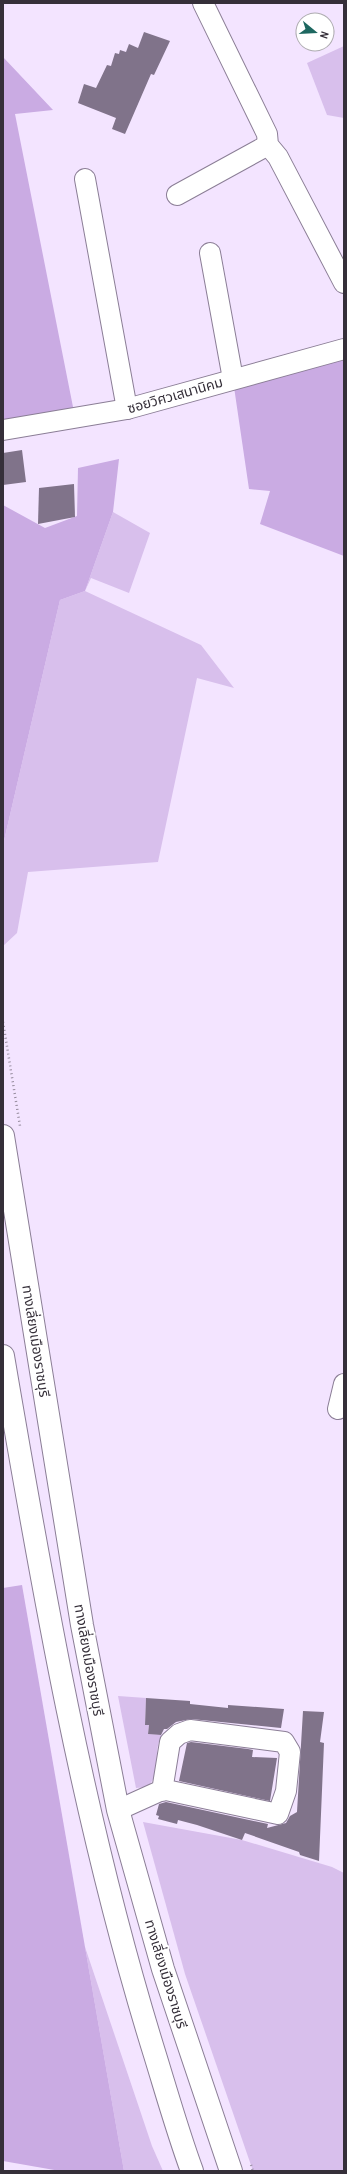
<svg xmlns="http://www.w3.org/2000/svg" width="347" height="2174" font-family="'Archivo Narrow','Noto Sans Thai',sans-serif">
  <rect width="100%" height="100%" fill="#f3e4ff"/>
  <g fill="#d8bfec">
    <path d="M344,46V118L327,115L307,63Z"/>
    <path d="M113,512L150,533L129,593L91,578L85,591L201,645L234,688L197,678L158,862L28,872L17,933L3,946V845L60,600L85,591Z"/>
    <path d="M118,1696L146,1698L145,1725H149L148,1734L162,1735C151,1754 164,1771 147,1787L136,1788Z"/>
    <path d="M143,1822L242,1840L332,1867L344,1873V2171H253L185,1974Z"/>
    <path d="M85,1947L152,2146L163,2171H124Z"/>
  </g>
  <g fill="#caabe3">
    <path d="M3,57L53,110L15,114L74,412L3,423Z"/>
    <path d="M344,358V556L260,524L270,491L249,489L234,387Z"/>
    <path d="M119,459L113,512L85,591L60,600L3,845V505L45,528L77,516L78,468Z"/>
    <path d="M22,1585L124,2171H60L3,2161V1588Z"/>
  </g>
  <g fill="#80738a">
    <path d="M144,32L170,41L154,75L151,74L125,134L112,129L116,118L78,103L84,84L96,88L107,65L111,66L115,53L119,54L120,50L126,52L129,44L138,48Z"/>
    <path d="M22,450L26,482L3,485V453Z"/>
    <path d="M74,484L75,517L38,524L39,488Z"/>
    <path d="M146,1698L190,1701V1704L228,1708V1705L284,1709L281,1728L191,1719L176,1722L167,1729H164L161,1735L148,1734L149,1725H145Z"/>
    <path d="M303,1711L324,1712L320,1742L324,1743L319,1861L300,1855L299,1852L245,1833L242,1840L197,1825L178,1820L177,1824L158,1819L159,1816L156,1815L159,1804L166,1802L268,1824L267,1828L286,1823L290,1816L297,1812Z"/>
    <path d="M191,1742L248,1749L253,1750L252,1757L277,1758L270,1801L179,1781L187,1743Z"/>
  </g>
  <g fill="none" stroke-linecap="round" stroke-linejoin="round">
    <defs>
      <g id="minor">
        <path d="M203,3L267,134L268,145L278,157L344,283"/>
        <path d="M85,179L127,409"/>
        <path d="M177,195L268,145"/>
        <path d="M210,253L233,379"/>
        <path d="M3,430L127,409L344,349"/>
        <path d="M338,1409L344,1384"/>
        <path d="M118,1810L160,1791L166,1790L278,1814L286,1791L290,1752L284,1742L190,1730L179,1734L170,1742L162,1791"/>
      </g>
      <g id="major">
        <path d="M3,1136L82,1625L118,1810L163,1969L231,2171"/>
        <path d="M3,1356C43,1591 84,1827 155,2055C167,2094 178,2133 192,2171"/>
      </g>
    </defs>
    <use href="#minor" stroke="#8b7e96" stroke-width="22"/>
    <use href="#major" stroke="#8b7e96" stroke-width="24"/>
    <g stroke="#968c9e" stroke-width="2.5" stroke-dasharray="1 3" stroke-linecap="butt">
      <path d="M3,1022L20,1126"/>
      <path d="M251,2165L253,2171"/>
    </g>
    <use href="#minor" stroke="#fff" stroke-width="20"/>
    <use href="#major" stroke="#fff" stroke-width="22"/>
  </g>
  <g text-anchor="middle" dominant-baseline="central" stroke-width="4" stroke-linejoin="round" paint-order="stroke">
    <g font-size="14" fill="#352f39" stroke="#fff">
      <text transform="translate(175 395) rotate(-16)">ซอยวิศวเสนานิคม</text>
      <text transform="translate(36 1341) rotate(81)">ทางเลี่ยงเมืองราชบุรี</text>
      <text transform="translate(89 1660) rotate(80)">ทางเลี่ยงเมืองราชบุรี</text>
      <text transform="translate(166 1974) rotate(73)">ทางเลี่ยงเมืองราชบุรี</text>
    </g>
  </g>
  <rect width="347" height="2174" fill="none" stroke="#352f39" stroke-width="8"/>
  <g transform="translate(315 32) rotate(108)"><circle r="19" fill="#ffffff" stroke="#aeacb0"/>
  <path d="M0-3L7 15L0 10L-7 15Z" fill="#1d6760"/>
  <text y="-6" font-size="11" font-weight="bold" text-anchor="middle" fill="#352f39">N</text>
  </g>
</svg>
